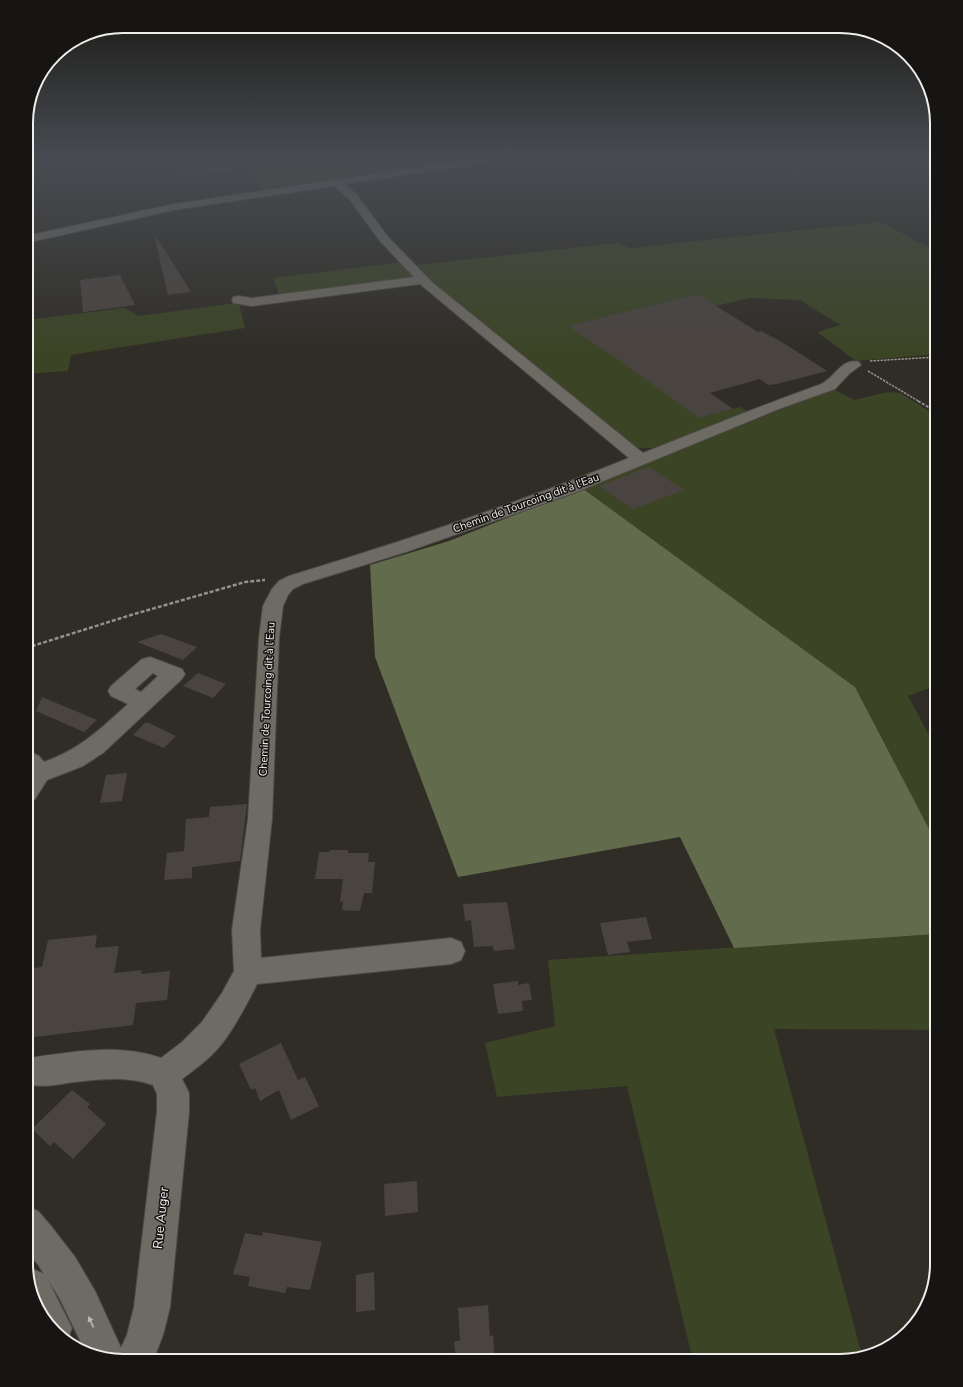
<svg xmlns="http://www.w3.org/2000/svg" width="963" height="1387" font-family="'Nunito Sans',sans-serif">
  <rect width="100%" height="100%" fill="#302d27"/>
  <g fill="#3c4426">
    <path d="M231,158H447L453,162L264,189L246,169L184,176L169,166Z"/>
    <path d="M767,158H849L791,172Z"/>
    <path d="M873,158H937V170Z"/>
    <path d="M881,222L937,252V354L856,361L817,332L840,325L800,300L750,298L706,308L628,365L699,418L740,407L749,412L658,448H633L434,287L416,265L616,243L630,248Z"/>
    <path d="M402,262L415,276L410,280L280,297L273,278Z"/>
    <path d="M230,304H239L245,328L71,355L68,371L26,374V320L125,308L138,316Z"/>
    <path d="M833,389L854,400L888,392L900,393L937,416V685L908,696L937,750V844L855,687L582,488Z"/>
    <path d="M937,934V1030L774,1029L862,1355L841,1361H693L627,1086L497,1097L485,1043L555,1026L548,960Z"/>
  </g>
  <path fill="#626b4c" d="M582,488L855,687L937,844V934L734,948L680,837L458,877L375,657L370,565L449,541Z"/>
  <g fill="#4a4440">
    <path d="M157,238L191,292L168,295L155,239Z"/>
    <path d="M120,275L135,305L83,312L80,280Z"/>
    <path d="M697,294L758,332L761,331L782,342L827,371L777,384L768,385L760,379L710,393L733,409L699,418L619,360L568,326Z"/>
    <path d="M649,467L684,490L633,509L599,486Z"/>
    <path d="M161,634L197,647L183,660L137,642Z"/>
    <path d="M198,673L226,684L213,698L183,686Z"/>
    <path d="M42,697L97,720L84,732L36,711Z"/>
    <path d="M145,723H149L176,736L164,748L133,735Z"/>
    <path d="M127,773L122,801L100,803L106,775Z"/>
    <path d="M247,804L240,861L192,867V878L164,880L167,853L184,851L186,819L209,817L210,807Z"/>
    <path d="M330,850H348V853H369L368,862H375L372,893H364L360,911L342,910L343,901L340,902L343,879H315L319,852H329Z"/>
    <path d="M507,902L515,949L494,951L493,946L474,947L471,920L465,921L463,904Z"/>
    <path d="M646,917L652,939L627,942L630,952L608,955L600,923Z"/>
    <path d="M97,935L95,948L119,946L114,973L142,970L141,974L170,971L167,1000L136,1003L133,1025L27,1038L32,1013H26L27,969L42,967L48,940Z"/>
    <path d="M518,981V985L529,983L532,1000L522,1001L523,1011L498,1014L493,984Z"/>
    <path d="M281,1043L298,1080L305,1077L319,1106L291,1120L279,1090L260,1101L255,1088L251,1090L239,1064Z"/>
    <path d="M72,1090L90,1104L87,1107L106,1124L73,1159L54,1142L50,1146L32,1129Z"/>
    <path d="M417,1181L418,1212L385,1216L384,1184Z"/>
    <path d="M263,1232L322,1242L310,1290L287,1287L285,1293L248,1286L250,1277L233,1274L245,1233L262,1236Z"/>
    <path d="M374,1272L375,1310L356,1312V1275Z"/>
    <path d="M488,1305L490,1336L493,1335L495,1361H456L454,1341H460L458,1308Z"/>
  </g>
  <g fill="none" stroke-linecap="round" stroke-linejoin="round">
    <defs>
      <g id="minor">
        <path d="M479,158H504L499,161L345,184L358,196L388,237L433,283L643,453C701,430 760,406 819,385C834,380 841,357 859,362L861,365L849,374L835,389L779,409L574,493L406,552L303,584L293,589L288,595L283,606L279,638L272,819L260,930L261,958L451,938L461,942L465,951L461,960L451,964L257,984C247,1004 237,1023 224,1041C213,1056 197,1068 182,1079L189,1093V1112L170,1307L163,1335L153,1361H117L85,1351L60,1299L39,1266L26,1249V1206L38,1211L51,1226L75,1257L95,1291L121,1348L127,1335L134,1307L157,1112V1094L153,1085C128,1076 100,1079 74,1082C58,1084 41,1089 26,1083V1061L36,1057C78,1051 120,1044 161,1058L182,1042L202,1022L222,993L234,971L232,930L248,819L259,638L263,606L272,589L279,581L289,576C404,541 518,503 629,458L420,284L252,306L233,303L232,300L233,297L238,296L252,298L414,277L380,241L350,200L334,186L174,210L26,243V236L174,204Z"/>
        <path d="M150,657L182,669L185,674L182,679L103,753L83,766L47,780L35,799L26,801V750L39,756L44,762C81,749 100,729 128,704L111,696L108,691L111,686L142,659ZM153,673L158,676L141,692L135,689Z"/>
        <path d="M32,1269L45,1274L72,1328L67,1341L39,1313L28,1271Z"/>
      </g>
    </defs>
    <use href="#minor" stroke="#4c4944" stroke-width="2"/>
    <g stroke="#93918c" stroke-width="1.5" stroke-dasharray="2.5 1" stroke-linecap="butt">
      <path d="M870,361L937,357"/>
      <path d="M868,371L920,402"/>
    </g>
    <path stroke="#93918c" stroke-width="2" stroke-dasharray="3 1.5" stroke-linecap="butt" d="M918,401L937,412"/>
    <path stroke="#93918c" stroke-width="2.5" stroke-dasharray="4 2" stroke-linecap="butt" d="M26,648L131,615L245,582L265,580"/>
    <use href="#minor" fill="#6e6b64" fill-rule="evenodd"/>
  </g>
  <defs><path id="oneway-solid" d="M-6-.8H1V-3.2L6.5 0L1 3.2V.8H-6Z"/></defs>
  <use fill="#bcbab4" href="#oneway-solid" transform="translate(91 1322) rotate(-115)"/>
  <linearGradient id="sky" x2="0" y2="1"><stop stop-color="#1a1915"/><stop offset="0.45" stop-color="#484c52"/><stop offset="1" stop-color="#484c52" stop-opacity="0"/></linearGradient>
  <rect width="963" height="352" fill="url(#sky)"/>
  <g text-anchor="middle" dominant-baseline="central" stroke-width="3" stroke-linejoin="round" paint-order="stroke">
    <g font-size="11" fill="#f0eeea" stroke="#171513">
      <text transform="translate(526 503) rotate(-20)">Chemin de Tourcoing dit à l'Eau</text>
      <text transform="translate(267 699) rotate(-87)">Chemin de Tourcoing dit à l'Eau</text>
    </g>
    <g font-size="13" fill="#f0eeea" stroke="#171513">
      <text transform="translate(161 1218) rotate(-84)">Rue Auger</text>
    </g>
  </g>
  <path d="M0 0H963V1387H0ZM123 33H840A90 90 0 0 1 930 123V1264A90 90 0 0 1 840 1354H123A90 90 0 0 1 33 1264V123A90 90 0 0 1 123 33Z" fill="#171513" fill-rule="evenodd"/>
  <path fill="none" stroke="#f0eeea" stroke-width="2" d="M123 33H840A90 90 0 0 1 930 123V1264A90 90 0 0 1 840 1354H123A90 90 0 0 1 33 1264V123A90 90 0 0 1 123 33Z"/>
</svg>
